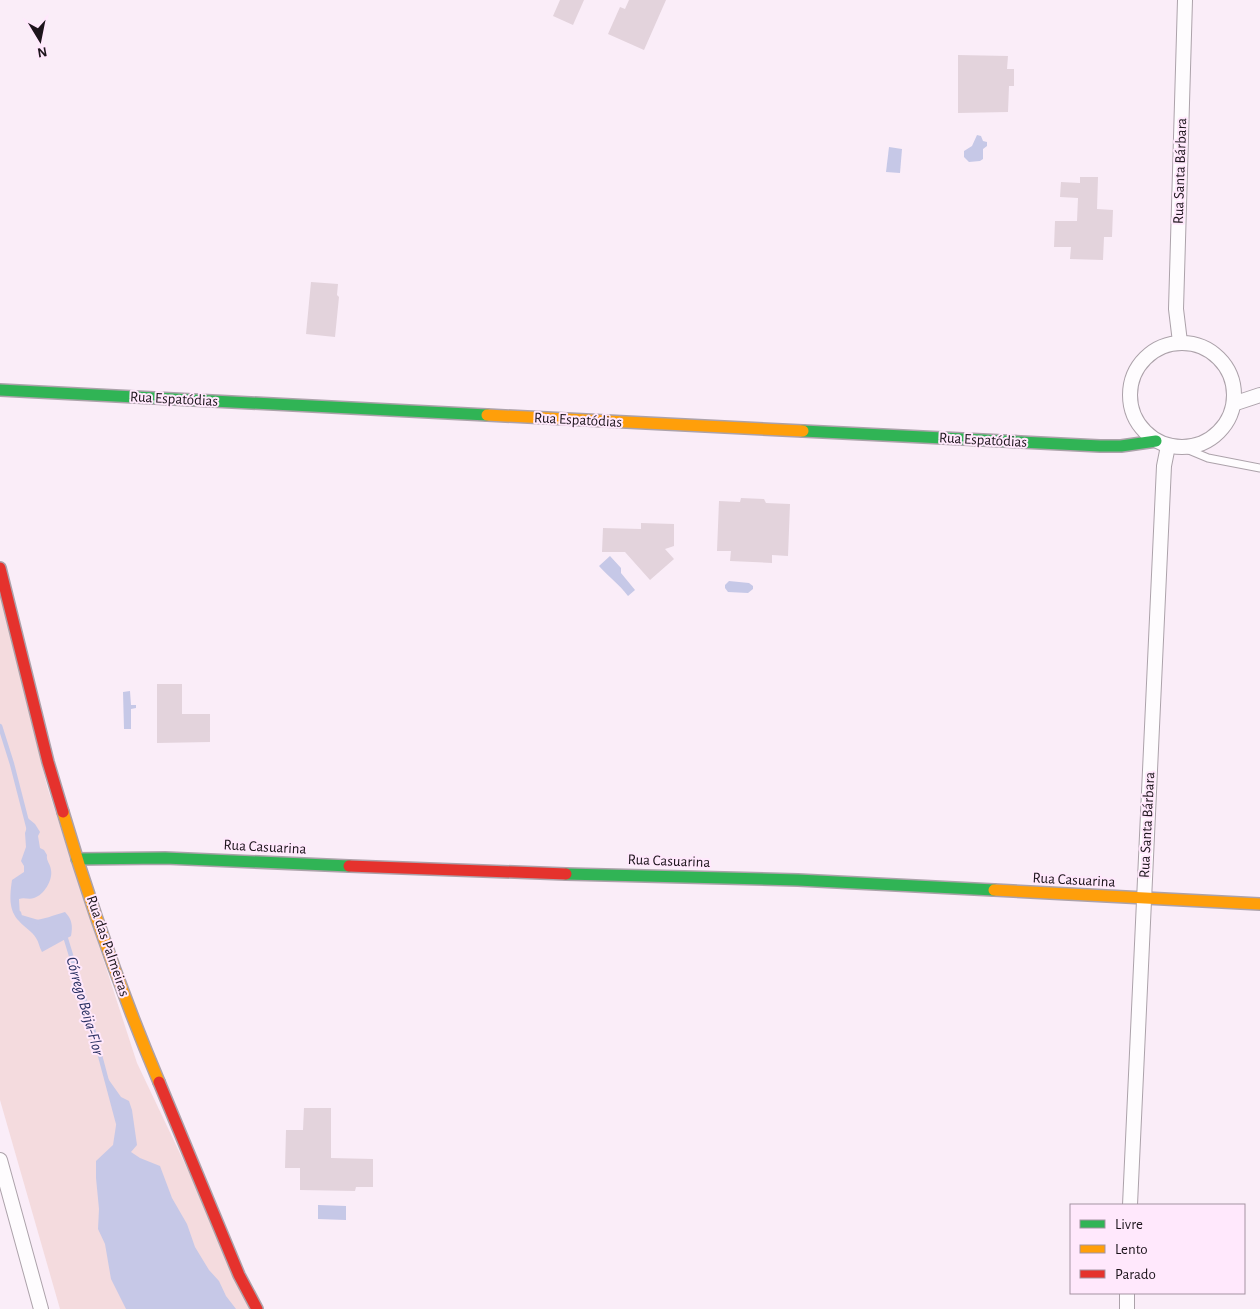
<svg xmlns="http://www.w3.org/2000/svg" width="1260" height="1309" font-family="'Alegreya Sans',sans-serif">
  <rect width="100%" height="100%" fill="#faedf8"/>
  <path fill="#f4dbde" d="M0,594L47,786L137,1063L254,1309H60L0,1100Z"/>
  <g fill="#c6c8e7">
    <path d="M977,135L981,136L983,141L987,142V146L983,149V159L980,161L969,162L964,157V151L972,146Z"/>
    <path d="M889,147L902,149L900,173L886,172Z"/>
    <path d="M610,556L621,568V573L635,590L628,596C619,584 609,577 599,566Z"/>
    <path d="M729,581L749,583L753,586V589L748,593L728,592L725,588V585Z"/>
    <path d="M130,691L131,705H136V708L131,709V729H124L123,692Z"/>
    <path d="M24,815L35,824L40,832L38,836L40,848L44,850L47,855C46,861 50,863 51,870C53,880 44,895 34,898C29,900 24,897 19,899L20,917C33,925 50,916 65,912C72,919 73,926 71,936L42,952C39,947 39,942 36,938C32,931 24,927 19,921C8,910 10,894 12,880L24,872V866L21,861L26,847L25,833L28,824Z"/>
    <path d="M104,1073L121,1097L129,1101L132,1110L137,1145L131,1152L140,1158L160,1166L172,1198L187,1224L195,1247L209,1270L219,1281L226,1296L236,1309H126L111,1279L105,1244L98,1229L99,1209L96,1178V1161L113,1145L117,1119Z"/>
    <path d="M318,1205L346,1206V1220L318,1219Z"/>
  </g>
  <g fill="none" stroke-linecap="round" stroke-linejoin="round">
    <g stroke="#c6c8e7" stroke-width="4.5">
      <path d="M0,726L12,764L29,830"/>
      <path d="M19,913L20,917L37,922"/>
      <path d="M63,936L66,939L90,1018L118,1123"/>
    </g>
  </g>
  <g fill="#e3d3dc">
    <path d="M560,0H584L573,25L553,16Z"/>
    <path d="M629,0H666L644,50L608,34L620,7L625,9Z"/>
    <path d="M958,55L1008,56L1007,69H1014V86H1009L1008,112L958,113Z"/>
    <path d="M1080,177H1098L1097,209L1113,210L1112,237H1104L1103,260L1070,259L1071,247H1054L1055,221H1077L1078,198L1060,197L1061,182L1080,183Z"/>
    <path d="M311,282L338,284L337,295L339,297L335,337L306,334Z"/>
    <path d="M741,498L764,499L766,503L790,504L788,556L772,555V563L730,561L731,551H717L719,501L740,502Z"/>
    <path d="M641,523L674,524V546L665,549L674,559L650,580L625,552H602L603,528L641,529Z"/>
    <path d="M157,684H182V714H210V742L157,743Z"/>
    <path d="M304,1108H331V1158L373,1159V1187H356L355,1191L300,1190V1168H285L286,1130H303Z"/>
  </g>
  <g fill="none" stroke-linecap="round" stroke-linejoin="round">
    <defs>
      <path id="lane" d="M1184,448L1208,458L1260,468"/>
      <g id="street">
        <path d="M1180,342L1176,309L1185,0"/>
        <circle cx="1182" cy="395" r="52"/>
        <path d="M1236,403L1260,395"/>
        <path d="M0,1160L41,1309"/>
        <path d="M1130,1205L1164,466L1168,446"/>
        <path d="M1127,1309V1293"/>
      </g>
      <g id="fast">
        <path d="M0,390L487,415"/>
        <path d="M803,431L1100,446H1121L1156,441"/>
        <path d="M77,859L165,858L349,866"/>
        <path d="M566,874L798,880L994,890"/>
      </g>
      <g id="slow">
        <path d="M487,415L803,431"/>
        <path d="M63,812C90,904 122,994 159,1082"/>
        <path d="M994,890L1260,904"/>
      </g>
      <g id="jam">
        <path d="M0,568L48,762L63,812"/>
        <path d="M349,866L566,874"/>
        <path d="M159,1082L239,1275L257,1309"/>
      </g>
    </defs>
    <use href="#lane" stroke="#aca2aa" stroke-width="9"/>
    <use href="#street" stroke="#aca2aa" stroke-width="16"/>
    <use href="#fast" stroke="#aca2aa" stroke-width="14"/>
    <use href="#slow" stroke="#aca2aa" stroke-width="14"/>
    <use href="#jam" stroke="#aca2aa" stroke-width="14"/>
    <use href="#lane" stroke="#fefcfe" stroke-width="7"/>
    <use href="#street" stroke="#fefcfe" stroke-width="14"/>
    <use href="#fast" stroke="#30b455" stroke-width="11"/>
    <use href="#slow" stroke="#ff9f0a" stroke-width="11"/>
    <use href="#jam" stroke="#e5322d" stroke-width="11"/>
  </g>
  <g text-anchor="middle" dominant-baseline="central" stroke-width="4" stroke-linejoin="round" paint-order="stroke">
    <g font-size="15" fill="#1c141b" stroke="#ffe8fc">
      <text transform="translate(1180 171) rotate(-88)">Rua Santa Bárbara</text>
      <text transform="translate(174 399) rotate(3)">Rua Espatódias</text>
      <text transform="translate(578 420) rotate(3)">Rua Espatódias</text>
      <text transform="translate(983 440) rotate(3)">Rua Espatódias</text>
      <text transform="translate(1147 825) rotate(-87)">Rua Santa Bárbara</text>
      <text transform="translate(265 847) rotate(3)">Rua Casuarina</text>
      <text transform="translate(669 861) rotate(2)">Rua Casuarina</text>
      <text transform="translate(1074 880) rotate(3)">Rua Casuarina</text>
      <text transform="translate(108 946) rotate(71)">Rua das Palmeiras</text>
    </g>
    <g font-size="16" font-style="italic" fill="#293062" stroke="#ffe8fc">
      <text transform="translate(85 1006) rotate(74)">Córrego Beija-Flor</text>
    </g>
  </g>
  <rect x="1070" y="1204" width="175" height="90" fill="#ffe8fc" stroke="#a493a2"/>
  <rect x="1080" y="1220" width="25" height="8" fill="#30b455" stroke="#a493a2"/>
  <text x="1115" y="1229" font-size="15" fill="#1c141b">Livre</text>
  <rect x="1080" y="1245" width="25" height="8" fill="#ff9f0a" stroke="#a493a2"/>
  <text x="1115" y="1254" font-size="15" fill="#1c141b">Lento</text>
  <rect x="1080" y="1270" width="25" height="8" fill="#e5322d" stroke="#a493a2"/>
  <text x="1115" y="1279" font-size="15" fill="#1c141b">Parado</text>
  <g transform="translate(40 40) rotate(170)" stroke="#ffe8fc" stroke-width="4" paint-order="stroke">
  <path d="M0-4L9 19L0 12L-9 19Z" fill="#1c141b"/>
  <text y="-8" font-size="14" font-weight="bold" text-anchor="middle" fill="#1c141b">N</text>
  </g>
</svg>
